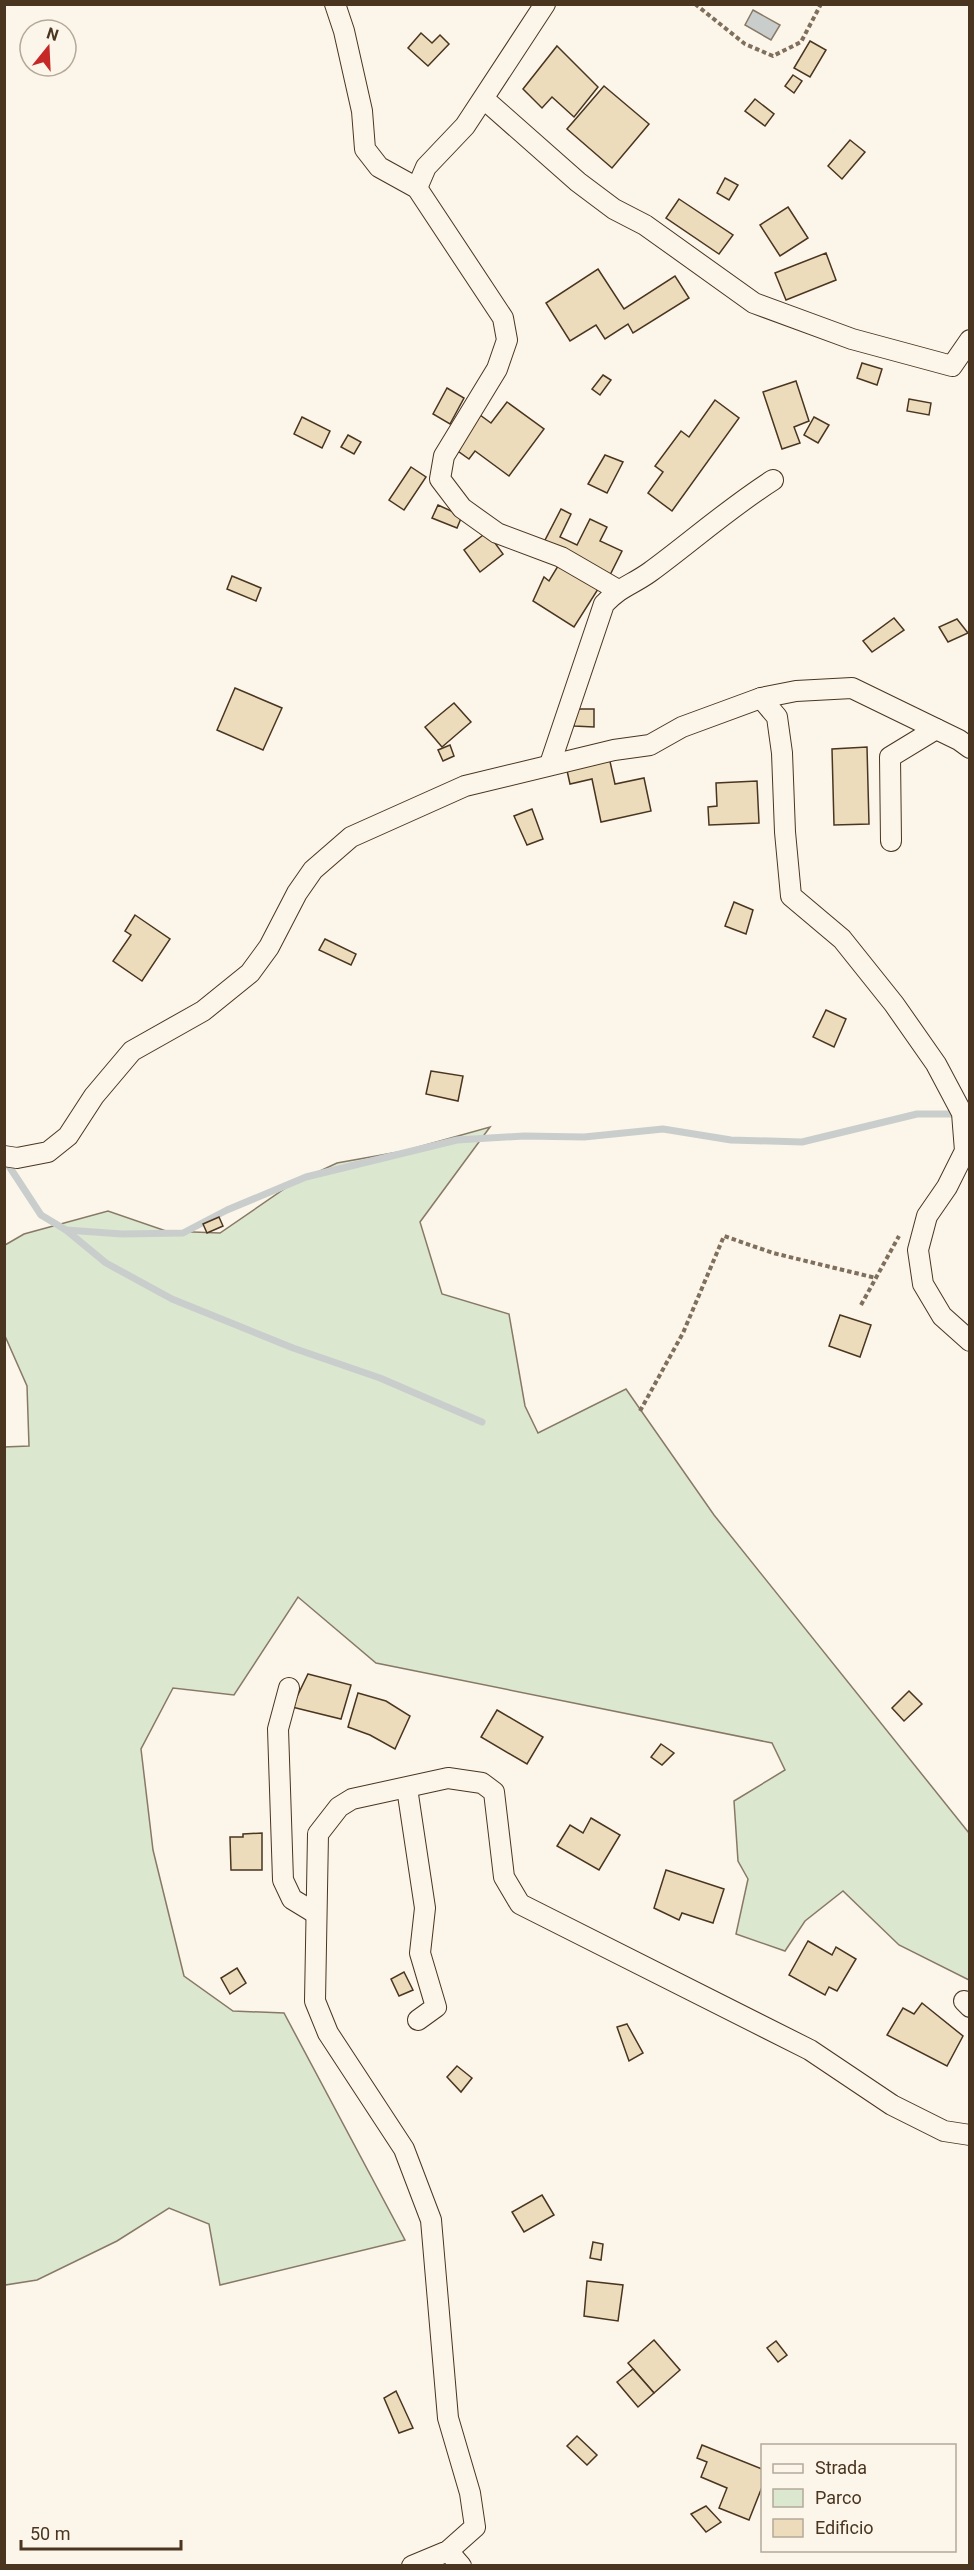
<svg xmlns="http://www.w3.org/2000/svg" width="974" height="2570" font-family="Roboto,sans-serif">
  <rect width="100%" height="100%" fill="#fbf6e9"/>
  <path fill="#dce7d0" stroke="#887966" stroke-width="1.5" d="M490,1127L420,1222L442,1294L509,1314L525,1406L538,1433L626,1389L714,1515L969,1833V1980L899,1945L843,1891L805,1921L785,1951L736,1934L748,1879L738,1861L734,1801L785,1770L772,1743L376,1663L298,1597L234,1695L173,1688L141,1749L153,1850L184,1976L233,2011L284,2013L405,2240L220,2285L209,2224L169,2208L117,2241L37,2280L5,2285L4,1447L29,1446L27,1386L5,1336V1245L24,1234L108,1211L166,1231L220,1233L290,1185L337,1163L404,1151Z"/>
  <path fill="#c9cecd" stroke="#887966" stroke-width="1.5" d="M753,10L780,25L771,40L745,25Z"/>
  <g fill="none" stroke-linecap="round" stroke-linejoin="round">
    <g stroke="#c9cecd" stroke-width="7">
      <path d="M5,1160L41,1215L66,1230L106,1263L172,1299L293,1348L380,1378L482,1422"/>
      <path d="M66,1230L122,1234L183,1233L227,1210L306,1177L457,1140L524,1136L584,1137L663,1129L731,1140L802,1142L917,1114H959"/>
    </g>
  </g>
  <g fill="#ecdcbc" stroke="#4a3520" stroke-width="1.5">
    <path d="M421,33L432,43L440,35L449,44L428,66L408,48Z"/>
    <path d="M810,41L826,50L810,77L794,68Z"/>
    <path d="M557,46L598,87L574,117L552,97L542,108L523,89Z"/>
    <path d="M793,75L802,81L794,93L785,86Z"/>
    <path d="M604,86L649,124L612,168L567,129Z"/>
    <path d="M755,99L774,114L765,126L745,111Z"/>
    <path d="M850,140L865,152L842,179L828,166Z"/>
    <path d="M725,178L738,185L729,200L717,193Z"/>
    <path d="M679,199L733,235L719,254L666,218Z"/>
    <path d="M788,207L808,238L780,256L760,225Z"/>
    <path d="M826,253L836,280L786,300L775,273Z"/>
    <path d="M598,269L624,309L675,276L689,298L633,333L628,324L605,339L596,325L570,341L546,303Z"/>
    <path d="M862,363L882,369L877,385L857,378Z"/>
    <path d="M603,375L611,380L600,395L592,389Z"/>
    <path d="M796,381L809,421L794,427L800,443L782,449L763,392Z"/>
    <path d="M447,388L464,398L450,424L433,414Z"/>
    <path d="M909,399L931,403L929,415L907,411Z"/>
    <path d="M715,400L739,418L672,511L648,493L663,472L655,466L681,431L689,437Z"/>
    <path d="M507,402L544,429L509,476L475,451L469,459L455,449L480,415L491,423Z"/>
    <path d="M302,417L330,431L322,448L294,434Z"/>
    <path d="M814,417L829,425L818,443L804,435Z"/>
    <path d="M348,435L361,442L354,454L341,447Z"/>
    <path d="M605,455L623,462L607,493L588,484Z"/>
    <path d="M411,467L426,477L404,510L389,500Z"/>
    <path d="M438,505L462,516L457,528L432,518Z"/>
    <path d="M561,509L571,514L560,537L577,545L590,519L607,527L600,541L622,551L608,579L542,546Z"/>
    <path d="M487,532L503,554L480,572L464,550Z"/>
    <path d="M561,561L600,586L574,627L533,601L544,577L549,581Z"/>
    <path d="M232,576L261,588L256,601L227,589Z"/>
    <path d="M894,618L904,630L872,652L863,641Z"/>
    <path d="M957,619L968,633L948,642L939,627Z"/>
    <path d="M235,688L282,708L263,750L217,730Z"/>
    <path d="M454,703L471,722L442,747L425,727Z"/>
    <path d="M574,709H594V727L574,726Z"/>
    <path d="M450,745L454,756L443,761L438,750Z"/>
    <path d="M867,747L869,824L834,825L832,749Z"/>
    <path d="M609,757L615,784L644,778L651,811L601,822L592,779L570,784L566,766Z"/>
    <path d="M757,781L759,823L709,825L708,807L717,806L716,783Z"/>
    <path d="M532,809L543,839L527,845L514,816Z"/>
    <path d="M734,902L753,910L746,934L725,926Z"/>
    <path d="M135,915L170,939L142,981L113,961L131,935L125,931Z"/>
    <path d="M325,939L356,954L351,965L319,950Z"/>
    <path d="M826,1010L846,1019L834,1047L813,1037Z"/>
    <path d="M431,1071L463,1076L458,1101L426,1094Z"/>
    <path d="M219,1217L223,1226L207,1233L203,1224Z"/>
    <path d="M840,1315L871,1325L860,1357L829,1346Z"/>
    <path d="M308,1674L351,1685L341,1719L292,1707Z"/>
    <path d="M909,1691L922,1704L904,1721L892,1708Z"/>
    <path d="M358,1693L386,1701L410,1716L395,1749L370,1735L348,1727Z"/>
    <path d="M497,1710L543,1737L527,1764L481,1737Z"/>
    <path d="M661,1744L674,1753L662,1765L651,1757Z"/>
    <path d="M591,1818L620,1835L599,1870L557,1846L570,1825L583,1833Z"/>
    <path d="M262,1833V1870H231L230,1837H243V1834Z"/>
    <path d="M666,1870L724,1889L713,1923L682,1913L679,1920L654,1908Z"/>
    <path d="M808,1941L832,1955L836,1947L856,1959L837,1991L829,1987L825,1995L789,1975Z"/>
    <path d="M237,1968L246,1983L230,1994L221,1978Z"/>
    <path d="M404,1972L413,1990L399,1996L391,1979Z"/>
    <path d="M922,2003L963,2036L947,2066L887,2035L903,2008L914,2014Z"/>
    <path d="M627,2024L643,2053L629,2061L617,2027Z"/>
    <path d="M457,2066L472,2078L461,2092L447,2077Z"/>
    <path d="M542,2195L554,2215L524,2232L512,2212Z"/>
    <path d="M593,2242L603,2244L601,2260L590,2258Z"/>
    <path d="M587,2281L623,2285L618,2321L584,2316Z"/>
    <path d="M654,2340L680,2370L654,2393L628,2363Z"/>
    <path d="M776,2341L787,2355L778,2362L767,2348Z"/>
    <path d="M633,2369L654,2393L638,2407L617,2382Z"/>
    <path d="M396,2391L413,2428L399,2433L384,2398Z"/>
    <path d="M577,2436L597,2455L587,2465L567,2446Z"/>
    <path d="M702,2445L762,2469V2487L749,2520L719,2508L727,2488L701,2477L707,2462L697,2458Z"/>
    <path d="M706,2506L721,2522L706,2532L691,2514Z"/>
  </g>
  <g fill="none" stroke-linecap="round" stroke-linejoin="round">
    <defs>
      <g id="minor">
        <path d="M335,4L344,31L362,111L365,149L379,167L417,188L503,318L507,340L497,369L444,456L440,479L462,508L497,533L561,557L618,590"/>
        <path d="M484,99L578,182L614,209L645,225L754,303L852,339L952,366L970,340"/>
        <path d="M417,188L426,167L465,126L545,4"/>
        <path d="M761,698L777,717L782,753L785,832L791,896L842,939L894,1004L936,1064L962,1113L965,1151L947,1187L927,1216L918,1250L923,1284L942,1316L970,1341"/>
        <path d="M550,764L604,604C621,586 632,585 650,572C691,542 729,508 773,480"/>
        <path d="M891,841L890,757L936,729"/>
        <path d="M4,1156L17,1158L48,1152L68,1136L94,1096L132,1051L203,1011L250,973L269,947L297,893L313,870L351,837L465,786L614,750L650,745L682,727L761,698L796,691L852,688L959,740L970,748"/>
        <path d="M289,1688L278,1729L283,1880L292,1899L315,1913"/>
        <path d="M407,1788L425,1908L420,1953L436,2007L418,2020"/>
        <path d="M964,2001L970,2007"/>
        <path d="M448,2551L461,2566"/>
        <path d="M412,2566L448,2551L475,2527L470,2493L448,2418L431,2220L404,2149L328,2033L315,2001L318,1834L339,1807L352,1799L448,1778L482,1783L494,1792L504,1877L520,1904L810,2050L892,2105L944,2131L970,2135"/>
      </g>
    </defs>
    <use href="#minor" stroke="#4a3520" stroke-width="22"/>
    <g stroke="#7f6f5c" stroke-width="4" stroke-dasharray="4.5 3" stroke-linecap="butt">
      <path d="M695,4L745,44L773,56L801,42L821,4"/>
      <path d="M861,1305L899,1236"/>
      <path d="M640,1411L683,1333L724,1236L773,1253L876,1278"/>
    </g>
    <use href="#minor" stroke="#fbf6e9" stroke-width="20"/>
  </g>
  <rect width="974" height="2570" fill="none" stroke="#4a3520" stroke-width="12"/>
  <rect x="761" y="2444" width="195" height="108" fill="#fbf6e9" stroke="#b4a999" stroke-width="1.5"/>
  <rect x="773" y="2464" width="30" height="9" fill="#fbf6e9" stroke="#b4a999" stroke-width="1.5"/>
  <text x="815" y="2474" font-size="18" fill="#4a3520">Strada</text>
  <rect x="773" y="2489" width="30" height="18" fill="#dce7d0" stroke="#b4a999" stroke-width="1.5"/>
  <text x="815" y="2504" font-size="18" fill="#4a3520">Parco</text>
  <rect x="773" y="2519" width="30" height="18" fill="#ecdcbc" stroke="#b4a999" stroke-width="1.5"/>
  <text x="815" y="2534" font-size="18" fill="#4a3520">Edificio</text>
  <g transform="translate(48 48) rotate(18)"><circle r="28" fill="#fbf6e9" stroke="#b4a999" stroke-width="1.5"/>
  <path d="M0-4.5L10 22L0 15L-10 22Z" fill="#c62828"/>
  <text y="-9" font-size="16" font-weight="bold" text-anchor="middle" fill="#4a3520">N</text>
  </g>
  <path d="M21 2540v9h160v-9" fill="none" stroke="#4a3520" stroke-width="3"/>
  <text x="30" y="2540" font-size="18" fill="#4a3520" stroke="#fbf6e9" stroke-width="4.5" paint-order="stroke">50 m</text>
</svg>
